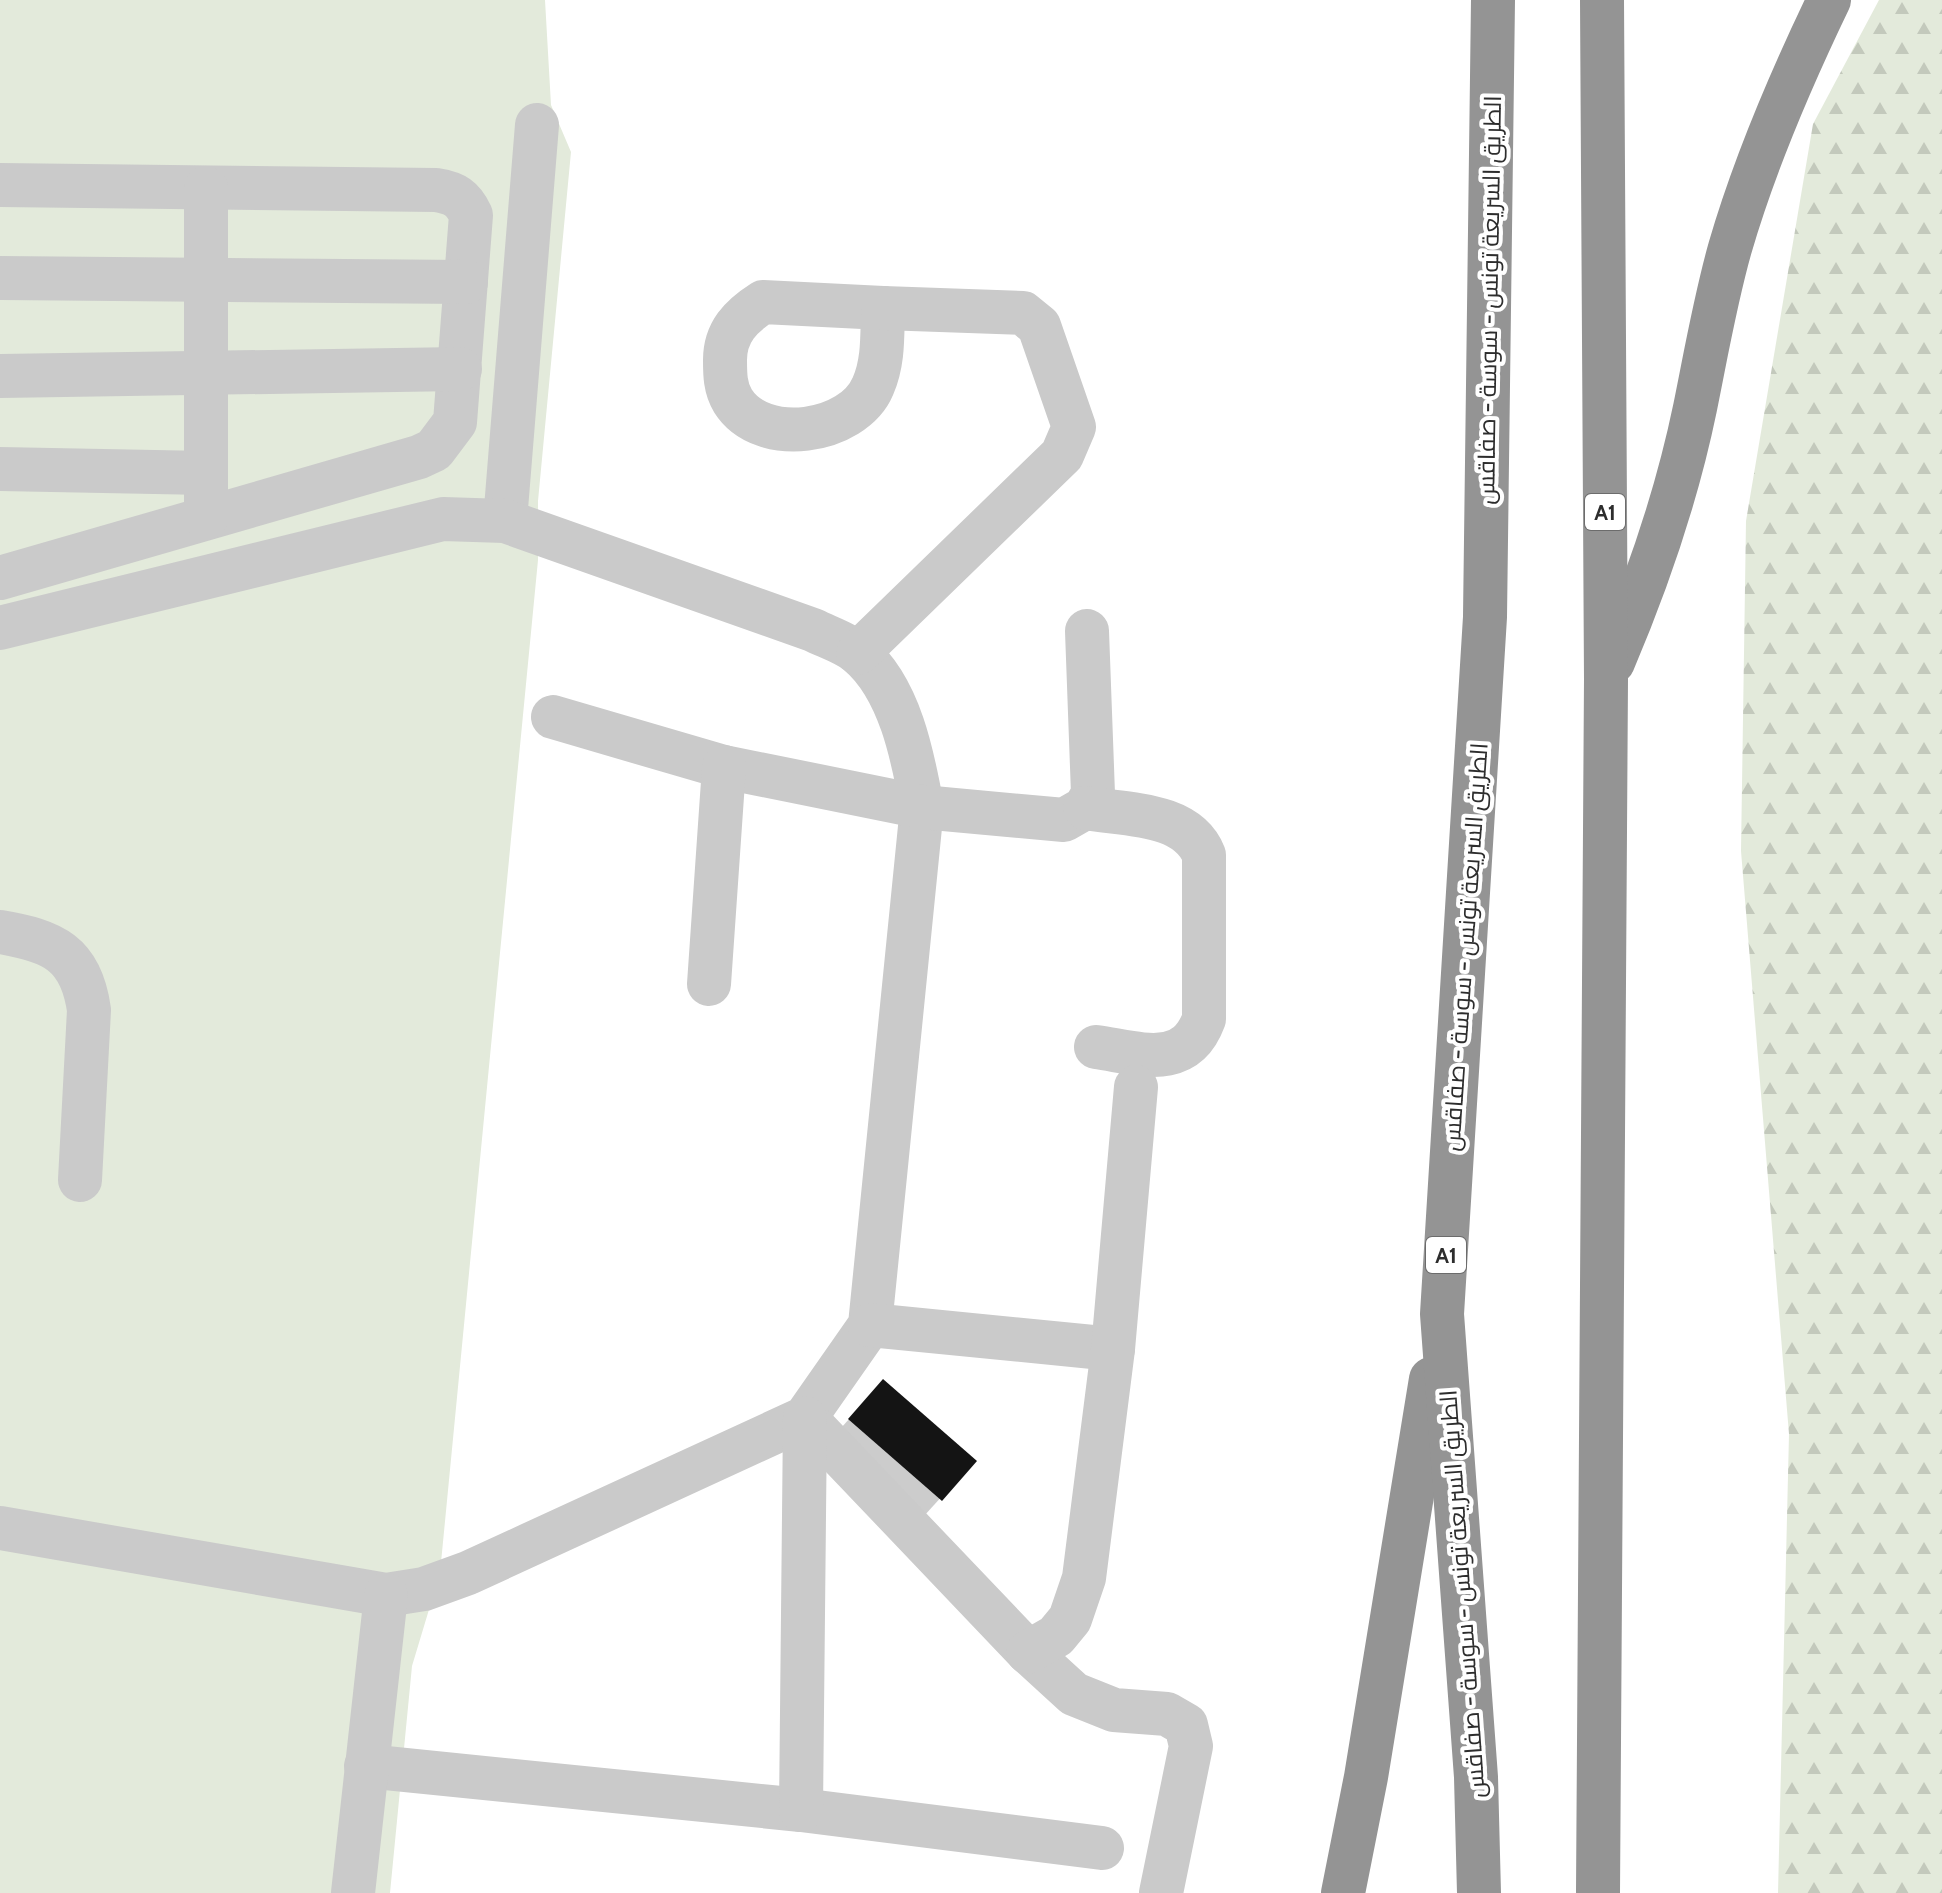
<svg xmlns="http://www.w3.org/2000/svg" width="1942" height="1893" font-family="Cabin,Cairo,sans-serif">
  <defs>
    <pattern id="forest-firs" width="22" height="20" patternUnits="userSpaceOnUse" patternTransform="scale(2)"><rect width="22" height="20" fill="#e3eadb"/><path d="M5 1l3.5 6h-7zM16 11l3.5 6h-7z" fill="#c3c9bc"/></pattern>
  </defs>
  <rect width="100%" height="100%" fill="#fff"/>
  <path fill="#e3eadb" d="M0,0H545L551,105L571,152L538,501V560L440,1573L412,1666L390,1893H0Z"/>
  <path fill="url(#forest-firs)" d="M1879,0H1942V1893H1778L1789,1434L1741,851L1746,521L1813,124Z"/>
  <path fill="#0003" d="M883,1381L974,1461L924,1516L833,1437Z"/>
  <path fill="#141414" d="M883,1379L977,1461L942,1501L848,1419Z"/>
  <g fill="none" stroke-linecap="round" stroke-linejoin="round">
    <g stroke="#cacaca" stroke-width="44">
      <path d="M0,185L436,190C455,193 463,198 471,215L455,422L434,450L419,457L0,578"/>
      <path d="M0,278L466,282"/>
      <path d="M763,302L883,308C882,334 884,361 873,386C853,434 762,447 733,401C725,388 725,374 725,360C725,332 741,316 763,302Z"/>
      <path d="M0,376L460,369"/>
      <path d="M0,469L206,473"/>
      <path d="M206,518V188"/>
      <path d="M505,521L537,125"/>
      <path d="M0,628L443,519L505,521L813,630C827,637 846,643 858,653C900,688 913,757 922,807L870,1325L805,1418L468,1573L424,1589L386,1595L0,1528"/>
      <path d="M858,653L1062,455L1074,427L1039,326L1023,313L883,308"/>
      <path d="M553,717L724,767L922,807L1064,820L1085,808L1093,794L1087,631"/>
      <path d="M1085,808C1126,815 1187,812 1204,855V1019C1185,1071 1139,1053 1096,1047"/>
      <path d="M0,932C53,941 81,953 89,1010L80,1180"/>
      <path d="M709,984L724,767"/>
      <path d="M870,1325L1113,1349"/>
      <path d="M805,1418L1028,1652L1074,1694L1114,1710L1167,1714L1186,1725L1191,1746L1161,1893"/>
      <path d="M1028,1652L1056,1636L1070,1619L1084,1578L1113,1349L1136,1087"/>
      <path d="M366,1766L801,1810L1102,1848"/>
      <path d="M801,1810L805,1418"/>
      <path d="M353,1893L386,1595"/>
    </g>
    <g stroke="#949494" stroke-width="44">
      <path d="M1613,662C1648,580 1677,495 1695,408C1706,354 1715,301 1730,248C1755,162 1790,81 1829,0"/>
      <path d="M1343,1893L1366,1777L1431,1379"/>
      <path d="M1479,1893L1476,1777L1442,1314L1485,617L1493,0"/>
      <path d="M1598,1893L1606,679L1602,0"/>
    </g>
  </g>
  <g text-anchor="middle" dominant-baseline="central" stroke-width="8" stroke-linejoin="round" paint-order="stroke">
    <g fill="#fff" stroke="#6c6c6c" stroke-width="2">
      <rect x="1585" y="494" width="40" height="36" rx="6"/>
      <rect x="1426" y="1237" width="40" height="36" rx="6"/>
    </g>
    <g font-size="22" font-weight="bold" fill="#2d2d2d">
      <text x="1605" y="512">A1</text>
      <text x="1446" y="1255">A1</text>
    </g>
    <g font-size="24" fill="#2d2d2d" stroke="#fff">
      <text transform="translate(1489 300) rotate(-89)">الطريق السريعة تونس - سوسة - صفاقس</text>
      <text transform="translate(1465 947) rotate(-86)">الطريق السريعة تونس - سوسة - صفاقس</text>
      <text transform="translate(1462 1594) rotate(-94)">الطريق السريعة تونس - سوسة - صفاقس</text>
    </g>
  </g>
</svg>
